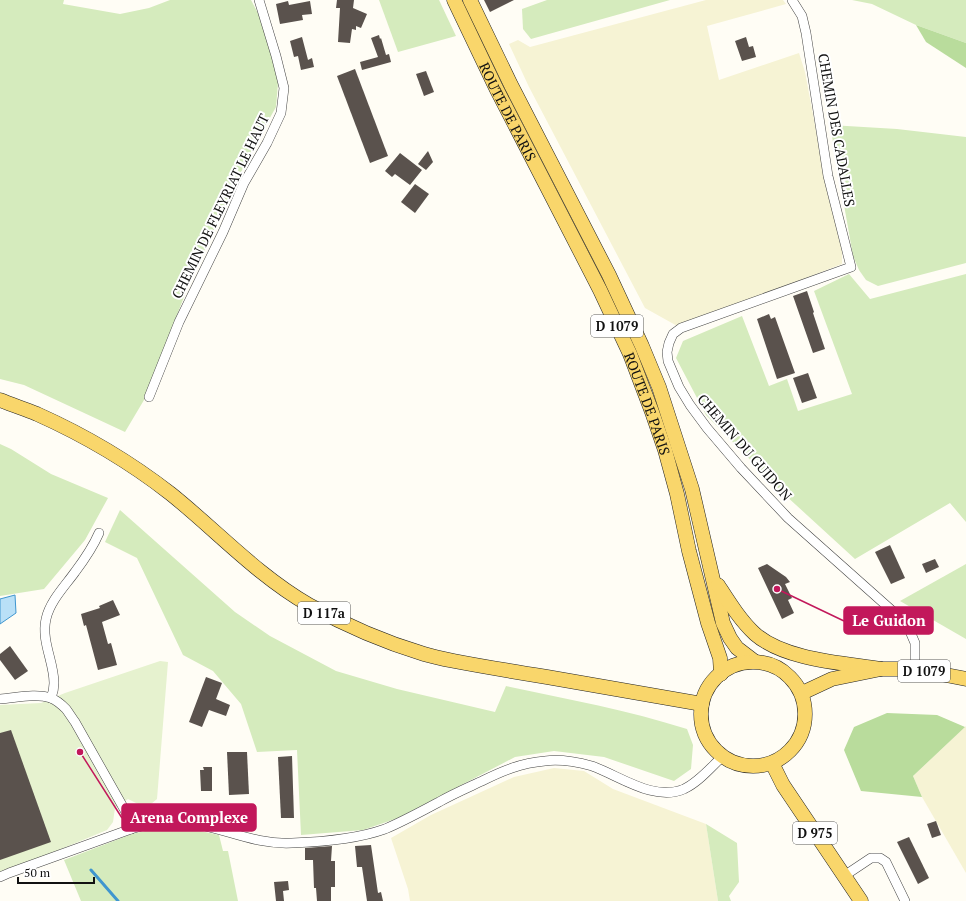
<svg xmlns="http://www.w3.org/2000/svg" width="966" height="901" font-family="'PT Serif',serif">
  <rect width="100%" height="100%" fill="#fffdf5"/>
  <g fill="#f6f3d4">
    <path d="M706,0H783L786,4L707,26L719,80L799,53L805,72L824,173L842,251V264L679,327L645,308L529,87L509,44L518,40L530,47Z"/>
    <path d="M966,726V873L922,797L913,776Z"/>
    <path d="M554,768L584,771L613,789L706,824L718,901H410L408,889L391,838L431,815L514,777Z"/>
  </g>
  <g fill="#d5ebbd">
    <path d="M0,0H64L63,4L120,14L149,8L170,0H251L259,15L273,60L278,83L276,107L249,155L189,284L144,400L125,432L24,385L0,379Z"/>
    <path d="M379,0H439L456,36L398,52Z"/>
    <path d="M547,0H670L531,39L523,29L522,9Z"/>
    <path d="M852,0H966V43L916,25L872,4Z"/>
    <path d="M830,125L897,129L966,137V263L878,286L866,280L859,270L853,256Z"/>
    <path d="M849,274L870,299L966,274V522L950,503L855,559L784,494L706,415L676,358L683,341L742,316L769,386L787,379L798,411L852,394L814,291Z"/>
    <path d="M0,444L11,449L51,474L108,498L85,540L44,589L0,596Z"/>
    <path d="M120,510L235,612L270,636L336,671L397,689L495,712L506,686C567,699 628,710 687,729L693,745L691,769L674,781L604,757L554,751L515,757L398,818L363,830L301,835L297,750L257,752L241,704L213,671L183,655L137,558L105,542Z"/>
    <path d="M966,564V639L900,601Z"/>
    <path d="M706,824L737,843L739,882L729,896L731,901H718Z"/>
    <path d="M174,828L191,829L219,835L223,851H228L238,901H81L64,860L132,834L154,829Z"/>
  </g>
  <g fill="#b9dc9c">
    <path d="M916,25L966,43V68L926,42Z"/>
    <path d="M887,713L937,715L965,727L913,776L922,797L861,791L844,750L854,727Z"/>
  </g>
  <path fill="#e6f2cf" d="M160,661L168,662L157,799L146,808L128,799L115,808L113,822L107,830L54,852L0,872V705L41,703L65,693Z"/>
  <path fill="#b9e0f7" stroke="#3f96cf" d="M15,595L16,613L0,624V599Z"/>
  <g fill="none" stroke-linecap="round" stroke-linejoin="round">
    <path stroke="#3f96cf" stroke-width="3" d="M91,870L118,901"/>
  </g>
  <g fill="#5a524d">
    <path d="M337,0H354L353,8L367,14L361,28L356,26V30L352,29L350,43L338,42L340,8H336Z"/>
    <path d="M484,0H514L490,12Z"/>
    <path d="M288,1L289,5L310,1L312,14L302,15L303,20L280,24L276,4Z"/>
    <path d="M379,35L380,39L381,38L386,55L389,54L391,62L362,70L360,62L378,57L371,38Z"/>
    <path d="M302,37L308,60L312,58L314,67L301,70L298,56L294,57L290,41Z"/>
    <path d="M746,37L749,47L753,46L756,57L742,61L735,41Z"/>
    <path d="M355,69L388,156L370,163L337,76Z"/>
    <path d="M426,71L434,92L424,96L416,74Z"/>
    <path d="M428,151L433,162L426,170L418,164Z"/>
    <path d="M400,153L422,170L410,185L395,174L392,177L385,171Z"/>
    <path d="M415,184L429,194L415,213L401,202Z"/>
    <path d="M807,291L814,312L813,313L825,349L813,353L793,296Z"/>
    <path d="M769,314L771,319L775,317L795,373L777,379L757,319Z"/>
    <path d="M808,373L817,398L802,403L793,378Z"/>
    <path d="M890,545L905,578L891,584L875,552Z"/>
    <path d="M935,559L939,567L926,573L922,564Z"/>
    <path d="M767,564L786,577L790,582L785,584L792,598L788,600L794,613L782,619L758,568Z"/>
    <path d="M113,600L120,615L102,622L108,644L111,643L117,665L98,670L86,625L84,626L81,614L100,608L99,606Z"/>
    <path d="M10,646L28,671L15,680L0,660V654Z"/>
    <path d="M206,677L222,683L216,699L230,705L226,716L209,710L202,727L189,722Z"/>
    <path d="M11,730L51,842L0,860V733Z"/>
    <path d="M227,752H247L249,794L229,795Z"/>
    <path d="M292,756L294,818H281L278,757Z"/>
    <path d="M203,767H212V791H201L200,770H204Z"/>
    <path d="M936,821L941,835L932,838L927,824Z"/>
    <path d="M909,837L929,878L918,884L897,842Z"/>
    <path d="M371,845L378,893L381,892L383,901H367L362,867H357L355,846Z"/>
    <path d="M332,846L331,861H335V887H331V901H317L316,888H314L313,860H305V848Z"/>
    <path d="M288,881L289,890L283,891L284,901H276L274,882Z"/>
  </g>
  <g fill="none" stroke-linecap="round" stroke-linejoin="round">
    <defs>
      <g id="minor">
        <path d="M792,0L802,16L806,33L828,176L851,267L681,328L673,334L669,343L667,352L668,361L679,387L690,405L707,428L741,468L788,518L897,615L909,629L915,643V669"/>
        <path d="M149,397L179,322L223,232L244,183L267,143L281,113L284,88L276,56L259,0"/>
        <path d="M51,698C53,693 54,688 54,683C54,662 41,641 46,619C50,601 65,586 75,572C84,560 93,547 99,533"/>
        <path d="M0,699C16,698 35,693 51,698C56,700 62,705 66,709C69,713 72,718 75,722L127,814L129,820L131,829"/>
        <path d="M844,876L871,858H880L886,862L905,901"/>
        <path d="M0,877L9,873L131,829C152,823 168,820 190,823C225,828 255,845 292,843C322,842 357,839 385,829C404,821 422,811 439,802C453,794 467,788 482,781C502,771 521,763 545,761C560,759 577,762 592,766C620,776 654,802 684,789C699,782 711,767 723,756"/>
      </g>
      <g id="primary">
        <path id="s1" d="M454,0L496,88L600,290L630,354L652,412L665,450L677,494L689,551L708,623L720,658L721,674"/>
        <path d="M470,0L511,85L609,275L642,346L659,387L692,489L723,623L730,638L737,648L754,661"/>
        <path d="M0,400C12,405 25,409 37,414C84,435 130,462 171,494C217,531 257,575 309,605C345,625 384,642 424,654C434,657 444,659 454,661C485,667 516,672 547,677C599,686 650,695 702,704"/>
        <path d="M718,585C729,602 740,620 755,634C785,660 843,663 881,669"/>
        <circle cx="753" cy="714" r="52"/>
        <path d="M802,693L832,679L881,669H915L966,679"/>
        <path d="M772,763L783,785L861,901"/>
      </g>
    </defs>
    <use href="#minor" stroke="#444" stroke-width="10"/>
    <use href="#primary" stroke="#222" stroke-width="15"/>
    <use href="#minor" stroke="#fff" stroke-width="9"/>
    <use href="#primary" stroke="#f9d66b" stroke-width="14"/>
  </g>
  <g text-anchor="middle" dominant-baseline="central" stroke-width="4" stroke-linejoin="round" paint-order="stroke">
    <g fill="#fff" stroke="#585858" stroke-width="1">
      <rect x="591" y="315" width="52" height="22" rx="3"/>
      <rect x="298" y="602" width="52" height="22" rx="3"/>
      <rect x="898" y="660" width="52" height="22" rx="3"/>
      <rect x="793" y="822" width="44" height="22" rx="3"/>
    </g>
    <g font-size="13" font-weight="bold" fill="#111">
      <text x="617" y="326">D 1079</text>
      <text x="324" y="613">D 117a</text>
      <text x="924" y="671">D 1079</text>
      <text x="815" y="833">D 975</text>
    </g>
    <g font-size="14" fill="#111" stroke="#fff">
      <text stroke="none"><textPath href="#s1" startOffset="124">ROUTE DE PARIS</textPath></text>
      <text transform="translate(837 130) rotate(80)">CHEMIN DES CADALLES</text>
      <text transform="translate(220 206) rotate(-64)">CHEMIN DE FLEYRIAT LE HAUT</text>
      <text stroke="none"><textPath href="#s1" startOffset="448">ROUTE DE PARIS</textPath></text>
      <text transform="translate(745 447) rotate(49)">CHEMIN DU GUIDON</text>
    </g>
  </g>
  <path fill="none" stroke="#c2185b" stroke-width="1.5" d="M777 589L844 621M80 752L122 818"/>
  <g fill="#c2185b" stroke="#fff" stroke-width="1.5">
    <circle cx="777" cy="589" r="4"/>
    <circle cx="80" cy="752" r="4"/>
  </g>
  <g fill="#c2185b" stroke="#c2185b" stroke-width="1.5">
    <rect x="844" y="607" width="89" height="27" rx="4"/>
    <rect x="122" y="804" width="134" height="27" rx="4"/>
  </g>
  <g font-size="15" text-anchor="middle" font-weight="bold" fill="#fff">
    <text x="889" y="626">Le Guidon</text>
    <text x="189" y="823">Arena Complexe</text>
  </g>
  <path d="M18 877v6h76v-6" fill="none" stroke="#111111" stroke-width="2"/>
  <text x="24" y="877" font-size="12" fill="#111111" stroke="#ffffff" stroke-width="3" paint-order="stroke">50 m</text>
</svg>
